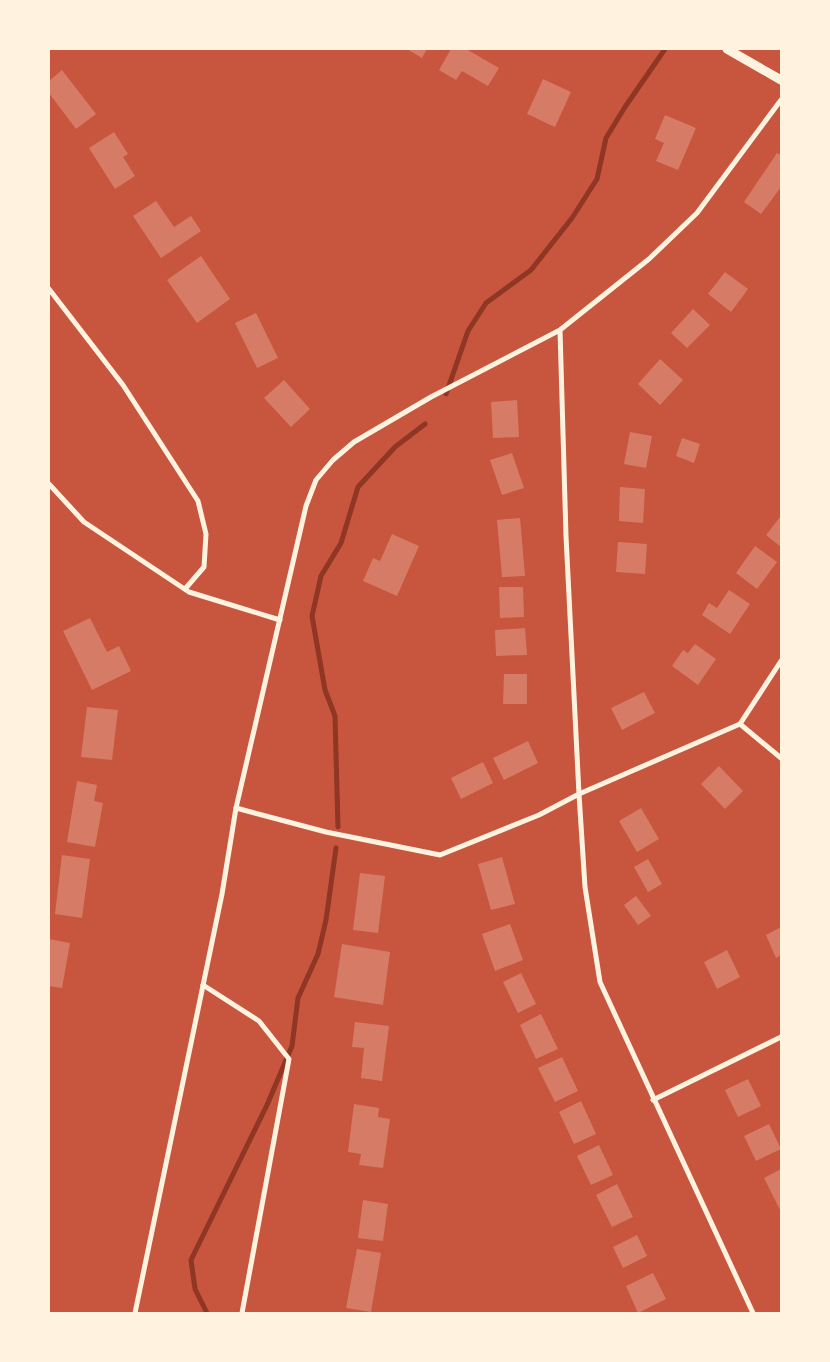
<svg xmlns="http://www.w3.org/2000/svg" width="830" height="1362" font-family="Lato,sans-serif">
  <rect width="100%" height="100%" fill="#c8553d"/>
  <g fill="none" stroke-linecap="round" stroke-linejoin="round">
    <g stroke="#8f3625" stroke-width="5">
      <path d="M446,394L468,331L486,303L531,270L572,218L597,179L606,138L625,107L665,49"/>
      <path d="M338,827L335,716L325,690L312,616L321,576L341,543L358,487L395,447L425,424"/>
      <path d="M207,1313L195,1289L191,1260L267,1105L292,1046L298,998L318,954L326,920L336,848"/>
    </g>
  </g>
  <g fill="#d67c66">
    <path d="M407,49H427L422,58Z"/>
    <path d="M451,49H466L499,68L488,86L462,71L456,80L439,70Z"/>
    <path d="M62,70L96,114L76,129L49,93V81Z"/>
    <path d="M543,79L571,92L555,127L527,114Z"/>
    <path d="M665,115L696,128L678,170L656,161L664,143L655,139Z"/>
    <path d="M114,132L128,154L123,157L135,176L115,189L89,148Z"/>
    <path d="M777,153L781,155V187L761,214L744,202Z"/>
    <path d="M156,201L174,227L191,216L201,231L161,258L133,216Z"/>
    <path d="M201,256L230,299L197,323L167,280Z"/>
    <path d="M725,272L748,289L731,312L708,294Z"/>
    <path d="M693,309L710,325L687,348L671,333Z"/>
    <path d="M256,313L278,358L257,368L235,323Z"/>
    <path d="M660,359L683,380L660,405L638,384Z"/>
    <path d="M284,380L310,409L291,427L264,398Z"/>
    <path d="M517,400L519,437L493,438L491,402Z"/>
    <path d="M630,432L652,436L646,468L624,464Z"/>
    <path d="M682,438L700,444L694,463L676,456Z"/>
    <path d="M512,453L524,488L502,495L490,460Z"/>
    <path d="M620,487L645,489L643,523L619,521Z"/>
    <path d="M781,516V547L766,535Z"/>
    <path d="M520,518L525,576L502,577L497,520Z"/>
    <path d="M392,534L419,546L397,596L363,581L373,558L380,561Z"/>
    <path d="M618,542L647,544L645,574L616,572Z"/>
    <path d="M755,546L777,562L757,589L736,573Z"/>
    <path d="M499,587H523L524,617L500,618Z"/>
    <path d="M729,590L750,604L730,634L702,615L709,603L717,608Z"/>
    <path d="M90,618L107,652L119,646L131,671L92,690L63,631Z"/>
    <path d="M525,628L527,655L496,656L495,630Z"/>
    <path d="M695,644L716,659L698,685L672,666L683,650L688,653Z"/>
    <path d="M504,674H527V704H503Z"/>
    <path d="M644,692L655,713L622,730L611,708Z"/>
    <path d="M87,707L118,710L112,760L81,757Z"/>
    <path d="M528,741L538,763L504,780L493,758Z"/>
    <path d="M483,762L493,783L461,799L451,778Z"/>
    <path d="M719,766L743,791L725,809L701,784Z"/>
    <path d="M77,781L97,785L94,801L103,803L95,847L67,842Z"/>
    <path d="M641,808L659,839L637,852L619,821Z"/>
    <path d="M62,855L90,859L82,918L55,914Z"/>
    <path d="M502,857L515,904L491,910L478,864Z"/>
    <path d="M648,859L662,884L648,892L634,867Z"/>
    <path d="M360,873L385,876L378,933L353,930Z"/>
    <path d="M636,896L651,916L638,925L624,905Z"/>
    <path d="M510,924L523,960L495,971L482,934Z"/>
    <path d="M781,927V955L776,958L766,935Z"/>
    <path d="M49,939L70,943L62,988L49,986Z"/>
    <path d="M342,944L390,952L383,1005L334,997Z"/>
    <path d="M727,950L740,977L717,989L704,962Z"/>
    <path d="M521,973L536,1004L518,1013L503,982Z"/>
    <path d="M541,1014L558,1049L536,1059L520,1025Z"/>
    <path d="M355,1022L389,1026L382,1081L361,1078L364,1048L352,1047Z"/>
    <path d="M562,1057L578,1091L555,1102L538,1068Z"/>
    <path d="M748,1079L761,1106L738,1117L725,1090Z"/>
    <path d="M581,1101L596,1134L574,1144L559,1112Z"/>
    <path d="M354,1104L379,1108L378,1117L390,1119L383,1168L359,1165L361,1154L348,1152Z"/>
    <path d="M769,1124L781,1149L756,1161L744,1136Z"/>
    <path d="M599,1145L613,1175L591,1185L577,1156Z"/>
    <path d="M781,1169V1209L780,1210L764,1178Z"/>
    <path d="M617,1184L633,1217L612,1227L596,1195Z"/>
    <path d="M363,1200L388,1204L383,1241L358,1238Z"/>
    <path d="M637,1235L647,1256L623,1268L613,1247Z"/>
    <path d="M357,1249L381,1253L371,1312L346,1308Z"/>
    <path d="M653,1273L666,1299L638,1313L626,1286Z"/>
  </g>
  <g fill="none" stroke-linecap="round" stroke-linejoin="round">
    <g stroke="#fff3e0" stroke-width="5">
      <path d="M49,289L123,385L198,501L206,534L204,567L185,589"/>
      <path d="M560,330L566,536L579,794L585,887L600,982L753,1313"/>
      <path d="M49,484L84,522L189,592L280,620"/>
      <path d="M740,724L781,758"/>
      <path d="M236,808L326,832L440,855L539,815L579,794L740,724L781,661"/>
      <path d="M203,985L259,1021L289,1059L242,1313"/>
      <path d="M653,1100L781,1037"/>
      <path d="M135,1313L222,894L236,808L306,506L316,480L333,460L354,442L431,397L560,330L649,259L697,213L781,100"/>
    </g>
    <path stroke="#fff3e0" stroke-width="9" d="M727,49L781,80"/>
  </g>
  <rect width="830" height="1362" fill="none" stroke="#fff3e0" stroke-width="100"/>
</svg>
